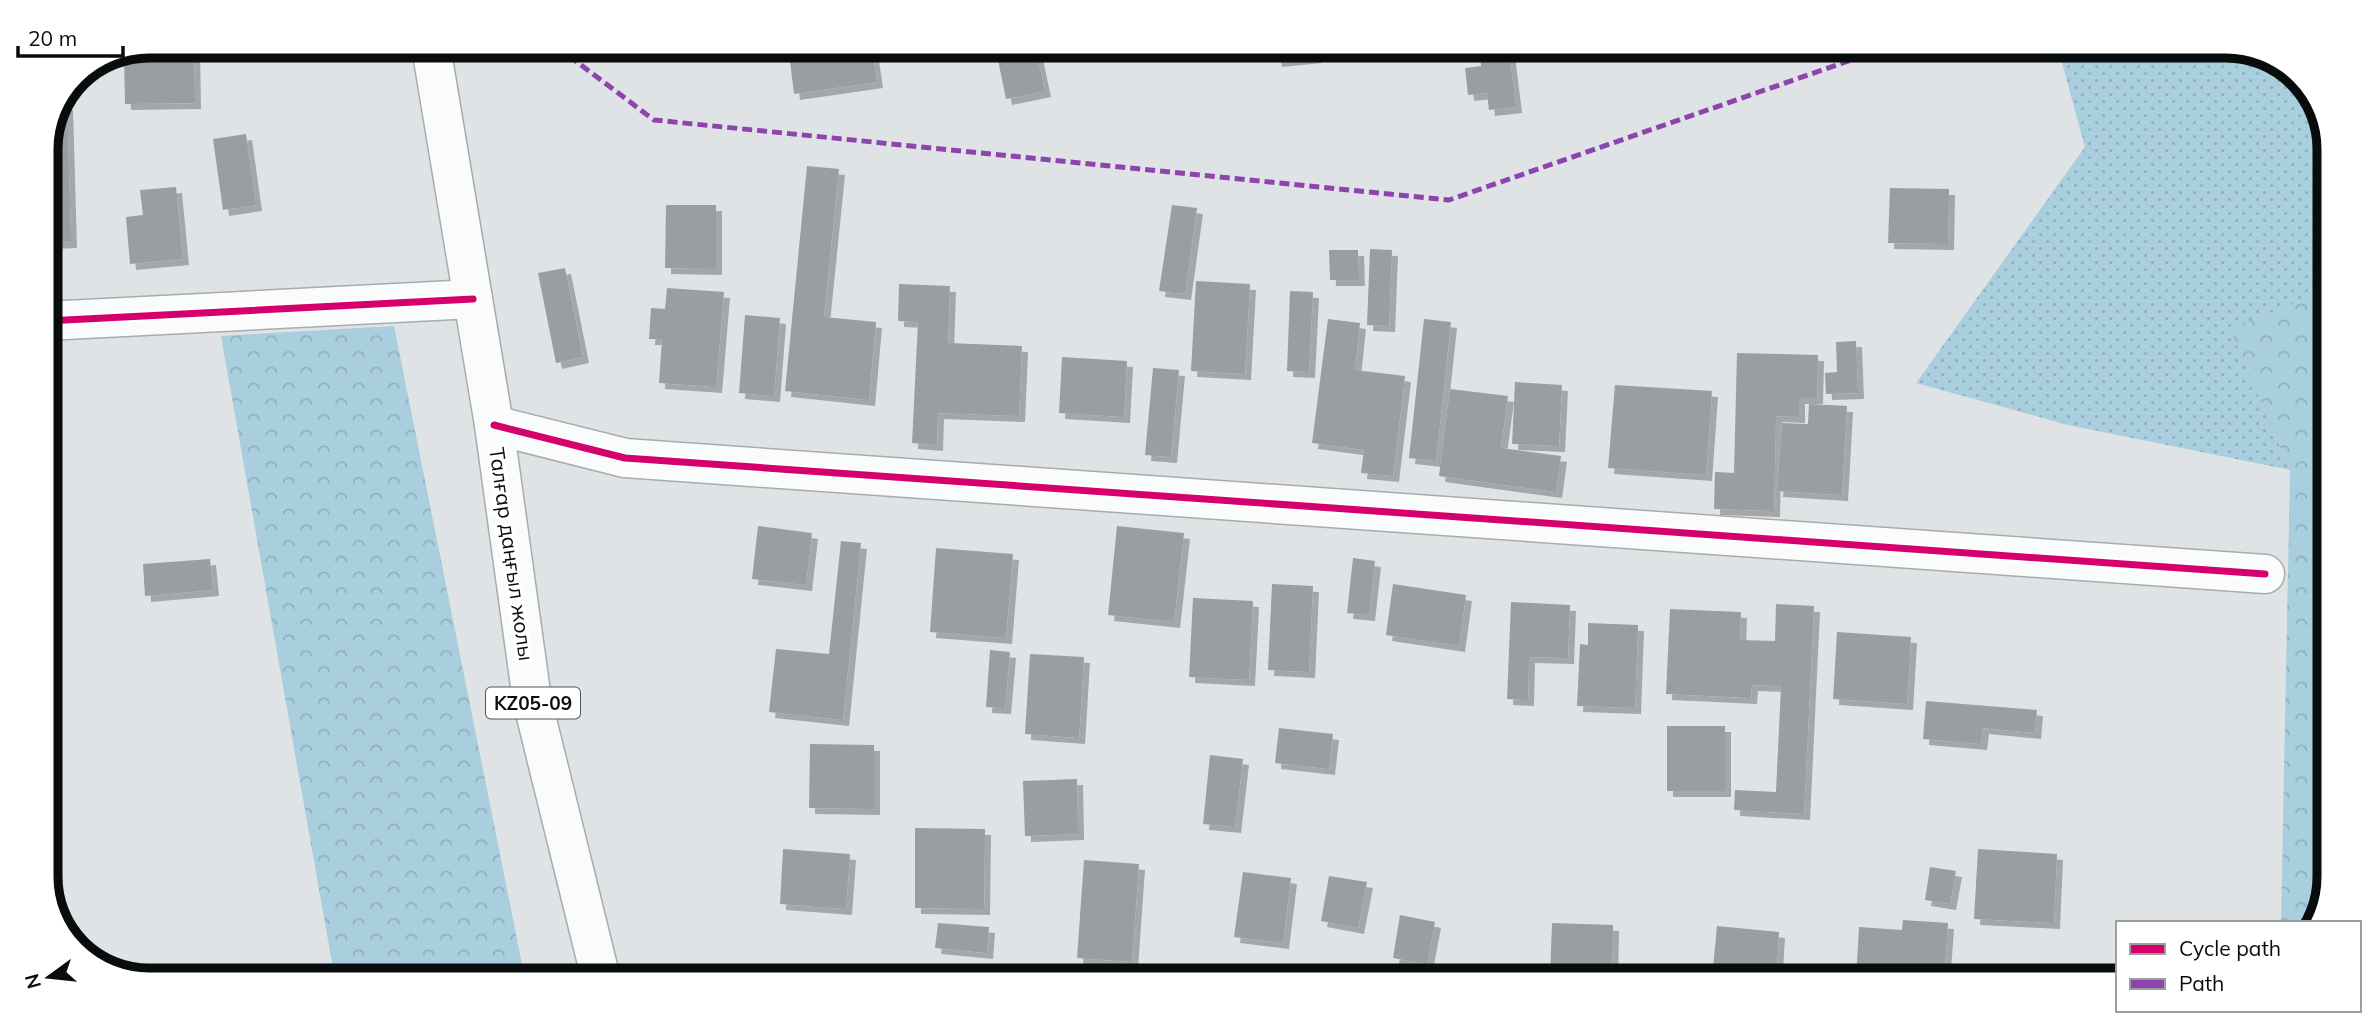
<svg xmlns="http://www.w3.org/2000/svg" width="2375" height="1026" font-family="Mulish,sans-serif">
  <defs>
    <pattern id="grass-dots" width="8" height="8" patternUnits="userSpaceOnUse" patternTransform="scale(1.75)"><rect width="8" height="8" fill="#a9cedd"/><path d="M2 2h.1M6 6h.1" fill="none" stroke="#90b0bc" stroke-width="1.8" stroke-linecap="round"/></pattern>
    <pattern id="forest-crowns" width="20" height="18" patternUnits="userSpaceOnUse" patternTransform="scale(1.75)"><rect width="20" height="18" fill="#a9cedd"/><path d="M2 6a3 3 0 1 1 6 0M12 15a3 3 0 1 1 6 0" fill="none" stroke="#90b0bc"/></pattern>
    <filter id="shadow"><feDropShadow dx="6" dy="6" stdDeviation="0" flood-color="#0004"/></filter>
  </defs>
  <rect width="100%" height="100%" fill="#dfe3e5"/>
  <path fill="url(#grass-dots)" d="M2059,52L2265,53L2312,91L2329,142L2328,291L2231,328L2290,470L2068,425L1916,383L2085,147Z"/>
  <g fill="url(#forest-crowns)">
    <path d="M2328,291L2322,916L2317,923H2281L2290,470L2230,328Z"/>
    <path d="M394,326L524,974H334L221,336Z"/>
  </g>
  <g fill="#9b9ea0" filter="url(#shadow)">
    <path d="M149,46H194L195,103L125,104L124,56Z"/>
    <path d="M810,48H872L877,82L794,94L789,53L810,51Z"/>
    <path d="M1028,49H1036L1045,91L1006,99L997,55Z"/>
    <path d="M1274,50H1315L1316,57L1276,61Z"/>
    <path d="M1479,50H1509L1516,107L1489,110L1487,93L1468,95L1465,68L1481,66Z"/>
    <path d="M63,104H67L71,242L46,243V142Z"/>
    <path d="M246,134L256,205L223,210L213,139Z"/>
    <path d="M807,166L839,169L824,317L876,322L869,400L785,391Z"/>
    <path d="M176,187L183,259L130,264L126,217L143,215L140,190Z"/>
    <path d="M1890,188L1949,189L1948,244L1888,243Z"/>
    <path d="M666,205H716V269L665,268Z"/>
    <path d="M1172,205L1197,208L1185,294L1159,291Z"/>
    <path d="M1370,249L1392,250L1389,326L1367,325Z"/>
    <path d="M1329,250H1358L1359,280H1330Z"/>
    <path d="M565,268L583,357L556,363L538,273Z"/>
    <path d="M1196,281L1250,284L1245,374L1191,371Z"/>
    <path d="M899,284L950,286L948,343L1022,346L1019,416L938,413L937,445L912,443L918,322L898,321Z"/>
    <path d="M667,288L724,292L716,387L659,383L662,339H649L651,308L665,309Z"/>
    <path d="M1290,291L1313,292L1309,372L1287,371Z"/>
    <path d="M745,315L780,318L774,396L739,393Z"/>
    <path d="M1328,319L1360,323L1355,370L1405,376L1393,476L1361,473L1364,450L1312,443Z"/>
    <path d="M1424,319L1451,322L1436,461L1409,458Z"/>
    <path d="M1856,341L1858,393L1826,394L1825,373L1837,372L1836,342Z"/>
    <path d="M1737,353L1818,355L1817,398H1799V417L1776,416L1774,511L1714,509L1715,472L1734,473Z"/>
    <path d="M1062,357L1127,361L1124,417L1059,413Z"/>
    <path d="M1153,368L1179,370L1171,457L1145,455Z"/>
    <path d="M1515,382L1562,385L1559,446L1512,444Z"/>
    <path d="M1615,385L1712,391L1706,475L1608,468Z"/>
    <path d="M1450,389L1508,396L1501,448L1561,456L1556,492L1439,476Z"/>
    <path d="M1809,404L1847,406L1842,495L1777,491L1782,423L1808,424Z"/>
    <path d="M758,526L812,533L806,585L752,579Z"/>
    <path d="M1117,526L1184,533L1174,622L1108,615Z"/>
    <path d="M841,541L861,543L843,720L769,712L776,649L829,654Z"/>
    <path d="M936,548L1013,554L1006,638L930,632Z"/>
    <path d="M1353,558L1375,561L1369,615L1347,613Z"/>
    <path d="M210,559L213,590L145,596L143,564Z"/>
    <path d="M1272,584L1313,586L1309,672L1268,670Z"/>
    <path d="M1393,584L1466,595L1459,646L1386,635Z"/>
    <path d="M1193,598L1253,601L1249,680L1189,677Z"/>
    <path d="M1511,602L1570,605L1568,658L1529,657L1528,700L1507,699Z"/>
    <path d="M1776,604L1814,606L1804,814L1734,810L1735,790L1776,792L1781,686L1752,685L1751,698L1666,694L1670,609L1741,612L1740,640L1775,641Z"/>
    <path d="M1588,623L1638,625L1635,708L1577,706L1580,644L1588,645Z"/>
    <path d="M1837,632L1911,637L1907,704L1833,699Z"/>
    <path d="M990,650L1010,652L1005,708L986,707Z"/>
    <path d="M1030,654L1084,657L1079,738L1025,734Z"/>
    <path d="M1926,701L2037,710L2035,733L1983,728L1981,744L1923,739Z"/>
    <rect x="1667" y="726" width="58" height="65"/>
    <path d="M1279,728L1333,734L1329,769L1275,763Z"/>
    <path d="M810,744L874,745V809L809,808Z"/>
    <path d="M1210,755L1243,759L1235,827L1203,824Z"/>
    <path d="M1077,779L1078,834L1025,836L1023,781Z"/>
    <path d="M915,828L985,829L984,909L915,908Z"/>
    <path d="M783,849L850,854L846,909L780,904Z"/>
    <path d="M1978,849L2057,854L2054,923L1974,919Z"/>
    <path d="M1084,860L1139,864L1132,962L1077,958Z"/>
    <path d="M1930,867L1956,871L1950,904L1925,900Z"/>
    <path d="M1243,872L1291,878L1283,943L1234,937Z"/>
    <path d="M1329,876L1367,882L1358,928L1321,921Z"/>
    <path d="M1400,915L1435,922L1427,964L1393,958Z"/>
    <path d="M1903,920L1948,923L1944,979H1856L1859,927L1902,930Z"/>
    <path d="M938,923L989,927L987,953L935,948Z"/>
    <path d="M1552,923L1613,925L1612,978H1550Z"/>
    <path d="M1717,926L1779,932L1776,979H1712Z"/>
  </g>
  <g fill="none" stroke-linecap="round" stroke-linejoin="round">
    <defs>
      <g id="street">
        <path d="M46,321L473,299"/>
        <path d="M494,425L625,458L2265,574"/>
      </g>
      <path id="primary" d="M431,47L494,425L532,700L600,975"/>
    </defs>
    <use href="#street" stroke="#a9abad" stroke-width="41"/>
    <use href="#primary" stroke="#a9abad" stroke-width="41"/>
    <use href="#street" stroke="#fafbfb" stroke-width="38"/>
    <use href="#primary" stroke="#fafbfb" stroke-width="38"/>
    <path stroke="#8e44ad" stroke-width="5" stroke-dasharray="10 5" stroke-linecap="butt" d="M557,47L654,120L1449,200L1874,52"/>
    <defs>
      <g id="cycleway">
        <path d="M46,321L473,299"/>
        <path d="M494,425L625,458L2265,574"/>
      </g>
    </defs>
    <use href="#cycleway" stroke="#fff" stroke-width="11"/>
    <use href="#cycleway" stroke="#d6006c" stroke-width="7"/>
  </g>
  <g text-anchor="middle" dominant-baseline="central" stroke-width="7" stroke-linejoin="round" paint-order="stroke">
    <rect fill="#fff" stroke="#535556" stroke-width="2" x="486" y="687.5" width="94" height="31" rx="5"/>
    <g font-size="19" font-weight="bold" fill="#090c0d">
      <text x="533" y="703">KZ05-09</text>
    </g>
    <g font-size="21" fill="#090c0d" stroke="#fff">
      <text transform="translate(512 554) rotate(82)">Талғар даңғыл жолы</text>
    </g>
  </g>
  <path d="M0 0H2375V1026H0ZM149 58H2226A91 91 0 0 1 2317 149V877A91 91 0 0 1 2226 968H149A91 91 0 0 1 58 877V149A91 91 0 0 1 149 58Z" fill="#fff" fill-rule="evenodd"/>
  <path fill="none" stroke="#090c0d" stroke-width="9" d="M149 58H2226A91 91 0 0 1 2317 149V877A91 91 0 0 1 2226 968H149A91 91 0 0 1 58 877V149A91 91 0 0 1 149 58Z"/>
  <rect x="2116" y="921" width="245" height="91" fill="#ffffff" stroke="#9d9e9e" stroke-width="2"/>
  <rect x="2130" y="944" width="35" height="10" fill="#d6006c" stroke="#9d9e9e" stroke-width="2"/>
  <text x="2179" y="956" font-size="21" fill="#090c0d">Cycle path</text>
  <rect x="2130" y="979" width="35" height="10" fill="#8e44ad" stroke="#9d9e9e" stroke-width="2"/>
  <text x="2179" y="991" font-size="21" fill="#090c0d">Path</text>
  <g transform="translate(49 977) rotate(255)" stroke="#ffffff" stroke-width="5" paint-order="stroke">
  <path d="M0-5L12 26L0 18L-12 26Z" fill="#090c0d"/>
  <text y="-10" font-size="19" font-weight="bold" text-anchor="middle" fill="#090c0d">N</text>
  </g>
  <path d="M18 46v10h105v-10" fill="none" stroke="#090c0d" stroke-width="3.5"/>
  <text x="28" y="46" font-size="21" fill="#090c0d" stroke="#ffffff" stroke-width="5" paint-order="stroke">20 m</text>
</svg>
